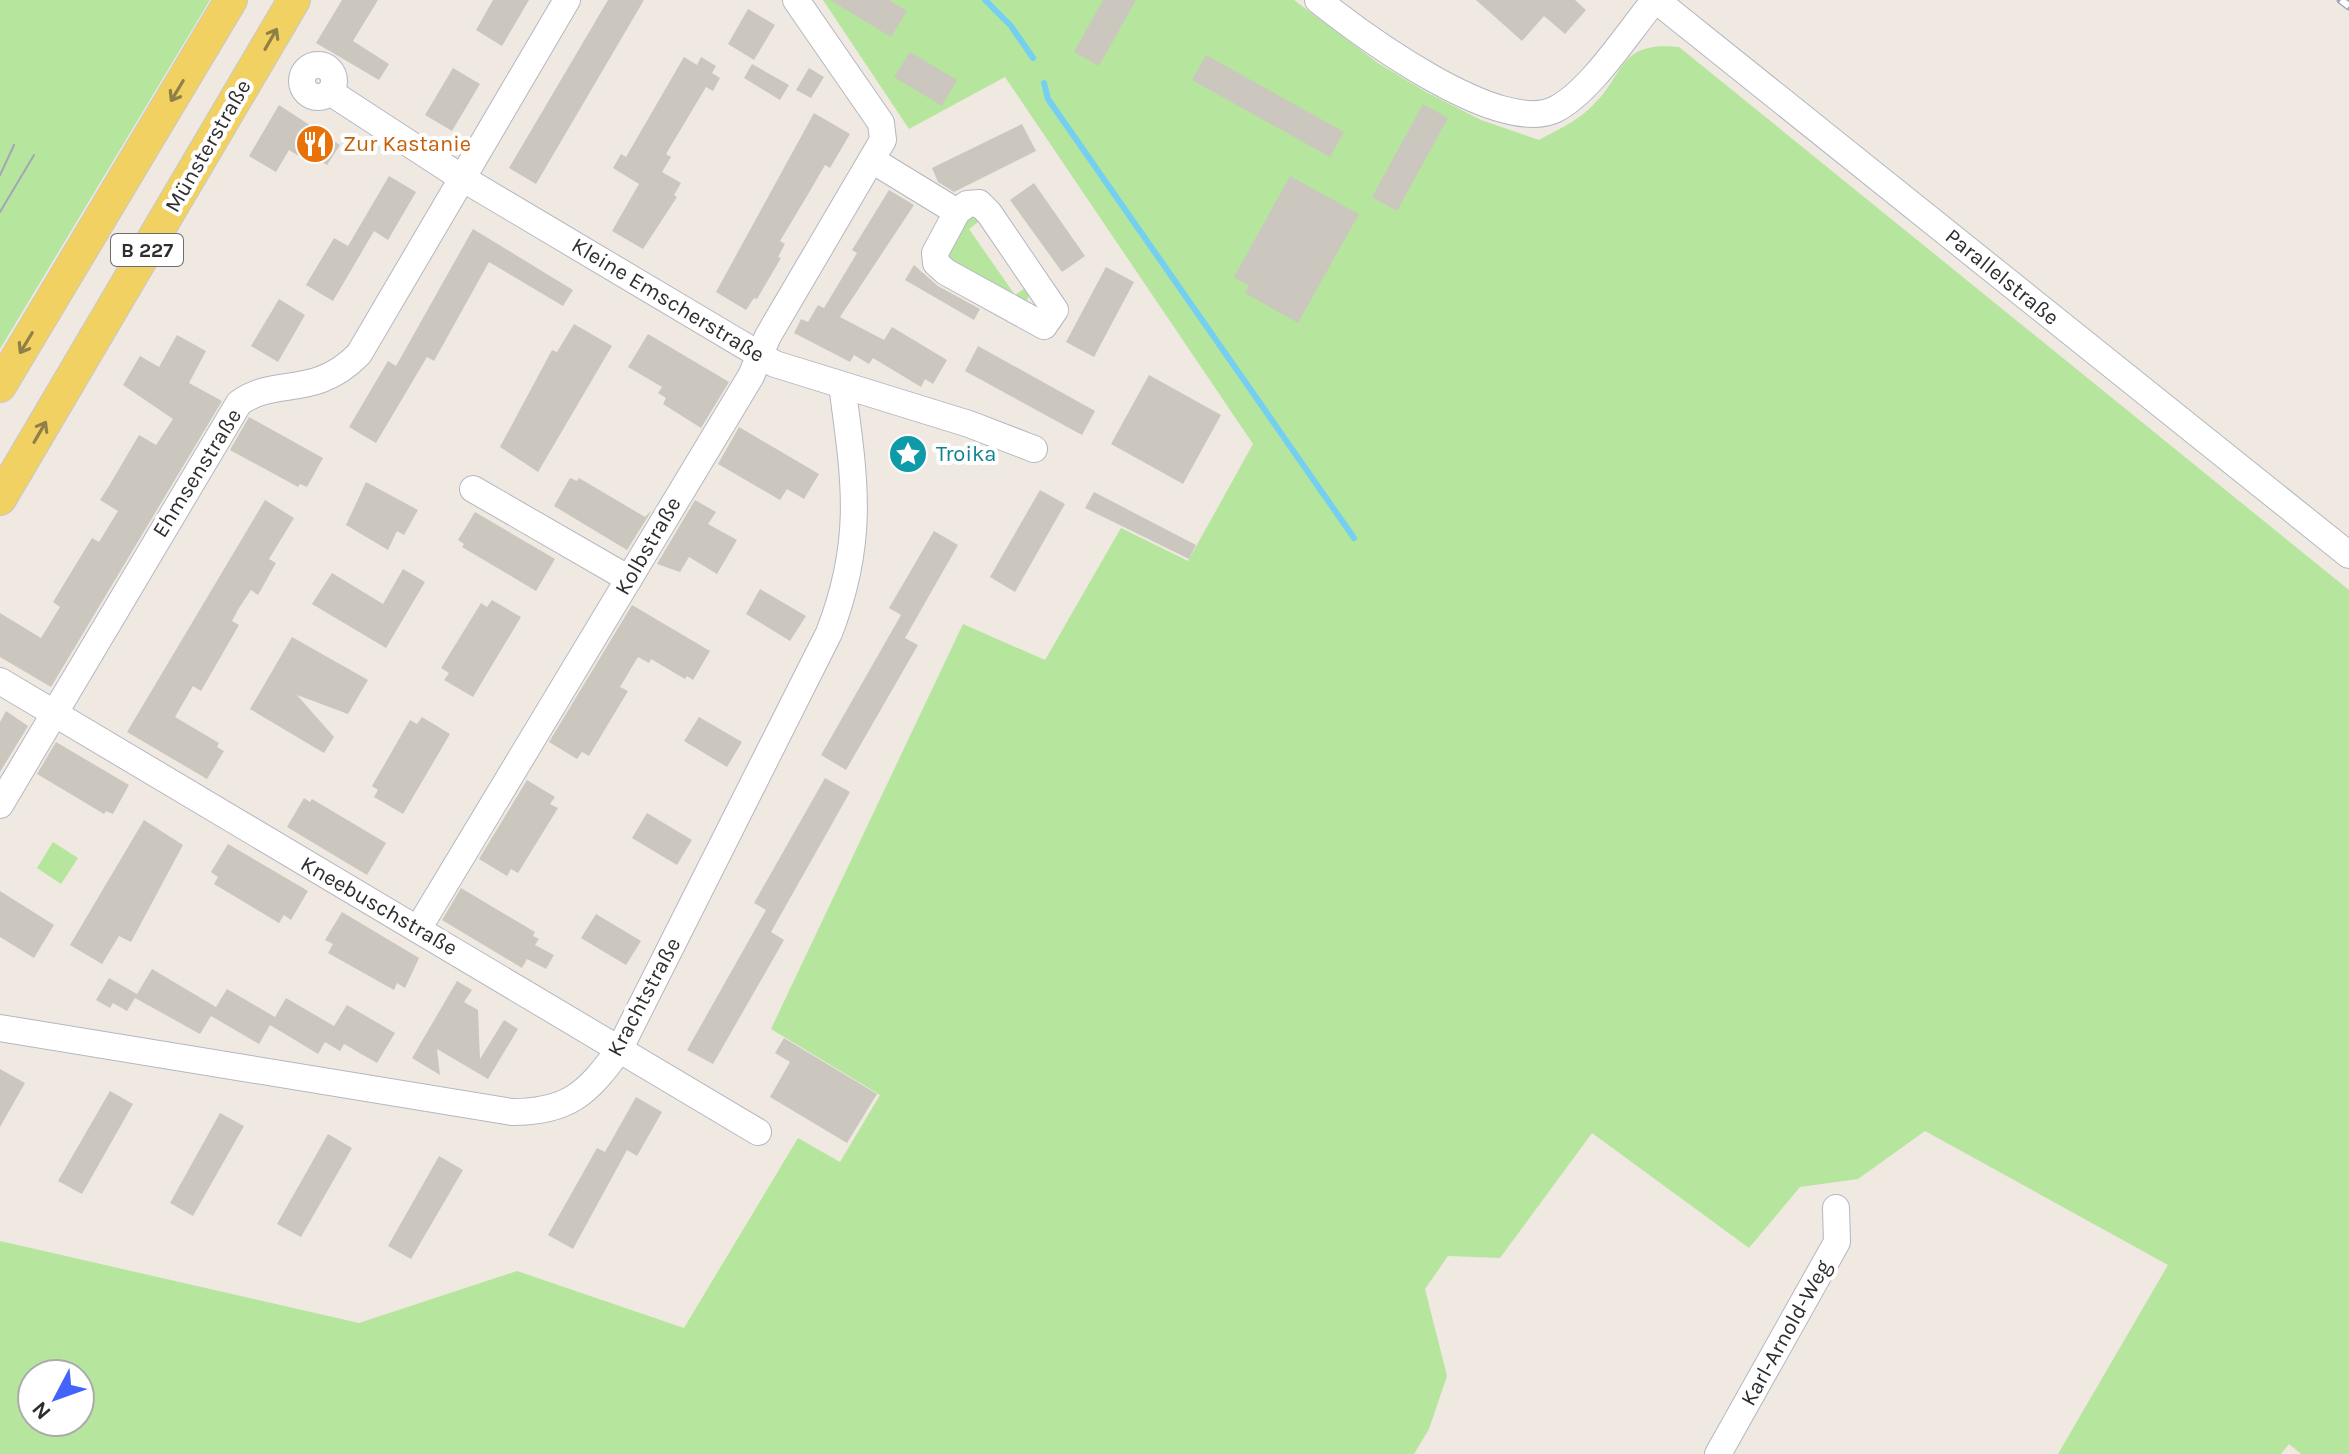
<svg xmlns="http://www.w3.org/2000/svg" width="2349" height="1454" font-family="Karla,sans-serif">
  <rect width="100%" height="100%" fill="#efe9e1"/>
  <g fill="#b6e59e" fill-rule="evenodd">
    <path d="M0,0H210L0,349Z"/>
    <path d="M823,0H1294L1378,63L1428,93L1481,120L1539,140C1555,131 1575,122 1588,110C1627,76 1615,41 1679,47L2349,590V1454H2301L2289,1444L2281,1454H2058L2168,1265L1925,1131L1858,1179L1800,1187L1749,1248L1592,1133L1500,1258L1448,1256L1425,1289L1447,1376L1429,1429L1414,1454H0V1241L359,1323L517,1271L684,1328L798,1138L840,1162L880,1095L771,1029L963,624L1045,660L1121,528L1188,561L1253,444L1005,77L909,129ZM32,1374H80V1422H32Z"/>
    <path d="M975,216L981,220L969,229L1015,295L1027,287L1030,292L1027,301L1023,303L950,265L946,247L965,217Z"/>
    <path d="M53,842L78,858L61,884L37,868Z"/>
  </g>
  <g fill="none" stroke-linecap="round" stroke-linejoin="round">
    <g stroke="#75cff0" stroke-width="6">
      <path d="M985,0L1011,26L1033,58"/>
      <path d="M1044,83L1048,99L1354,538"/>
    </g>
  </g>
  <g fill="#cbc7bf">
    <path d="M342,0H378L353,41L389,64L379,80L316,43Z"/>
    <path d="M493,0H529L502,46L476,30Z"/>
    <path d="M608,0H644L536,184L509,168Z"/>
    <path d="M830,0H889L907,11L891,37Z"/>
    <path d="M1103,0H1136L1099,66L1074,52Z"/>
    <path d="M1476,0H1575L1586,10L1565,34L1544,16L1522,41Z"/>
    <path d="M748,9L775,25L754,60L728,44Z"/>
    <path d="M910,52L957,80L942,106L894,77Z"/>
    <path d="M1206,55L1344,132L1330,157L1192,80Z"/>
    <path d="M684,57L697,65L701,57L716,66L712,73L720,78L713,91L706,87L666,154L671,157L662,172L681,183L674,195L677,197L643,249L612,231L639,184L613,168L621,154L626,157Z"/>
    <path d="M752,64L789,85L780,100L744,78Z"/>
    <path d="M453,68L480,84L452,131L425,115Z"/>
    <path d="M809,68L824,77L811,98L796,90Z"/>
    <path d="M1423,104L1448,118L1397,211L1372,197Z"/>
    <path d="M279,105L340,145L327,165L311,155L307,161L289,150L276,172L249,156Z"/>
    <path d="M814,113L850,134L830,168L825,165L807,196L780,241L785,244L778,257L781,258L757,299L754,298L746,310L716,292Z"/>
    <path d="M1022,124L1036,151L954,192L938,182L932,168Z"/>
    <path d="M389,176L416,192L388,240L374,231L333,301L306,285L334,238L348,246Z"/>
    <path d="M1290,176L1359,214L1298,323L1245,293L1249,286L1234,277Z"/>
    <path d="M1034,183L1085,256L1062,272L1010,200Z"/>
    <path d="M889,190L914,205L840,317L884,340L892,327L947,360L933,384L925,379L921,387L873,358L869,364L854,355L850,362L794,333L801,319L808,322L818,305L824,308L857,253L852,250Z"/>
    <path d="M473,229L573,290L563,306L489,262L434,361L427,357L376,443L349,427L388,361L396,366Z"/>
    <path d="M914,265L938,286L980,309L974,320L905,280Z"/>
    <path d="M1106,267L1134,282L1094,357L1066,342Z"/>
    <path d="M279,299L305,315L278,362L251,346Z"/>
    <path d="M574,324L612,346L538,472L500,447L552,350L557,352Z"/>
    <path d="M648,334L729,382L701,428L663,404L666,398L658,393L662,387L628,367Z"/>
    <path d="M177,335L206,351L189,383L222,401L51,687L0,657V613L41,638L60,607L53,602L92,538L99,542L118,511L100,500L109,486L139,435L156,445L173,419L123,385L140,356L159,367Z"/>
    <path d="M978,346L1095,411L1082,435L965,371Z"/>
    <path d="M1149,375L1221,415L1183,484L1111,444Z"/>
    <path d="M249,417L323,458L307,487L300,484L298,487L230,450Z"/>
    <path d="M739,427L819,474L804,499L787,489L780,500L718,464Z"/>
    <path d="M570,478L577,481L579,478L645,517L652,510L627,550L554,506Z"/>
    <path d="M366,482L418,510L404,535L397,531L388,550L346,525Z"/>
    <path d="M1040,490L1065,504L1015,592L990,577Z"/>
    <path d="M1094,492L1196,545L1189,559L1085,508Z"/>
    <path d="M265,500L294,518L269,559L276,563L258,595L251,590L239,608L232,621L239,625L201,691L193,686L175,717L219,743L217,747L224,751L207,779L127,732Z"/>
    <path d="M695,500L716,512L708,524L737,540L717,574L689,557L680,572L657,564Z"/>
    <path d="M475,512L555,559L536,591L462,547L464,544L458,540Z"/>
    <path d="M934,531L958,545L905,638L918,645L846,770L821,755L901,615L889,608Z"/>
    <path d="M403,569L425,582L386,648L312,604L332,573L383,604Z"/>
    <path d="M760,589L806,616L790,641L746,614Z"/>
    <path d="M492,600L521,617L473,697L444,680L449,673L441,668L481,603L487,607Z"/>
    <path d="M632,605L710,651L693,680L687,676L685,679L651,659L649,663L638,657L620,687L628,691L589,756L582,752L577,759L549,742Z"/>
    <path d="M292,637L368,680L348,714L297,695L334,737L324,753L250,709Z"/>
    <path d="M6,711L28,726L0,772V722Z"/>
    <path d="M422,717L450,734L403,814L374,797L378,790L372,786L410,720L417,724Z"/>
    <path d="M699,717L742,742L727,767L684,741Z"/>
    <path d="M56,742L129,785L113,814L106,811L104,814L37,774Z"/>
    <path d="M825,778L850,792L771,932L784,940L713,1064L687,1050L766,910L754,903Z"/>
    <path d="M527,780L555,797L550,804L558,808L518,873L511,869L507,876L479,859Z"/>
    <path d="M304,798L310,802L312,799L386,843L367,875L287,827Z"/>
    <path d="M647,813L692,840L677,865L632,838Z"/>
    <path d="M144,820L183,845L131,942L119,936L102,964L70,945Z"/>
    <path d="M228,844L308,891L291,920L284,915L279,923L214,884L218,877L211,872Z"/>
    <path d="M461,888L535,932L533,936L539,939L535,945L554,955L546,969L527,959L522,968L442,920Z"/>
    <path d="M0,891L54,925L34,958L0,937Z"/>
    <path d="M342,912L419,958L405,988L397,983L394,990L328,953L333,944L325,940Z"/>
    <path d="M596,914L641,941L626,965L581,938Z"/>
    <path d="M152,969L216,1007L227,989L275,1017L286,998L334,1026L347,1005L395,1033L377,1063L344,1044L340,1051L325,1042L318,1054L270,1025L259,1044L211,1016L200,1034L135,998L127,1011L113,1003L110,1008L96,1000L109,978L137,994Z"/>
    <path d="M457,981L472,990L464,1002L478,1010L480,1059L504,1020L518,1029L488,1079L437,1049L440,1075L412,1058Z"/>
    <path d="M784,1038L877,1094L847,1143L770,1097L790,1062L775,1053Z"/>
    <path d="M0,1069L25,1083L0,1127Z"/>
    <path d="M110,1091L133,1104L82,1194L58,1181Z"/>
    <path d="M636,1097L662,1112L637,1156L627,1150L573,1249L548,1235L597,1148L605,1152Z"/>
    <path d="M220,1113L244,1126L193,1216L170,1203Z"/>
    <path d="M328,1134L352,1148L301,1237L277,1224Z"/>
    <path d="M439,1156L463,1170L411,1259L388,1246Z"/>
  </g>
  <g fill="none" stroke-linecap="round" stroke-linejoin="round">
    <defs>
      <g id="minor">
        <path d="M1318,0C1362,35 1501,138 1556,109C1592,90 1628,32 1655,0"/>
        <path d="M1656,0L2349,555"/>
        <circle cx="318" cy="81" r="16"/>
        <path d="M330,92L462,178L775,364L969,424L1034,449"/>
        <path d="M872,160L957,212L935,253L936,263L946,272L1044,326L1055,310L989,213L979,203L967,204L957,212"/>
        <path d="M473,489L629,579"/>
        <path d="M0,681L758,1132"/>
        <path d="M0,805L239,403C276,376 314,400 359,354L567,0"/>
        <path d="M418,929L751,376L768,336L883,140L881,123L796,0"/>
        <path d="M0,1028L512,1112C568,1112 587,1094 619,1050L829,633C865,540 855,481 842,385"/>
        <path d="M1718,1454L1837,1242L1836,1208"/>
      </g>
      <g id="major">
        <path d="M0,386L231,0"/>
        <path d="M0,499L294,0"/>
      </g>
    </defs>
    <use href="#minor" stroke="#b4b7c1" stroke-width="28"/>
    <use href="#major" stroke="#c9c9c9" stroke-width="34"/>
    <use href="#minor" stroke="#fff" stroke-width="26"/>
    <use href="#major" stroke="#f2d163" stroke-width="32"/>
    <g stroke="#a3a6b8" stroke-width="2">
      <path d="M0,175L14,145"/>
      <path d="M0,212L34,155"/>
    </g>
    <defs>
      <path id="rail" d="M2341,0L2349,6"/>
    </defs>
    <use href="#rail" stroke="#a3a6b8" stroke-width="9"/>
    <use href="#rail" stroke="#fff" stroke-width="6" stroke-dasharray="18" stroke-linecap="butt"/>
  </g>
  <defs><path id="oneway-shaft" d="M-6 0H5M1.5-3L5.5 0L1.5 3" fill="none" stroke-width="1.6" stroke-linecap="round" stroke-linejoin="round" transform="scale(2)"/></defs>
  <g stroke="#908048">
    <use href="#oneway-shaft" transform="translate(271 39) rotate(-60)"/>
    <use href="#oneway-shaft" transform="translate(177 91) rotate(121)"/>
    <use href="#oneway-shaft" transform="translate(26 343) rotate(121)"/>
    <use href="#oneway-shaft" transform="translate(40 432) rotate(-60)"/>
  </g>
  <defs>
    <symbol id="restaurant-disc" viewBox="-11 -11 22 22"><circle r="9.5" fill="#e8710a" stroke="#fff"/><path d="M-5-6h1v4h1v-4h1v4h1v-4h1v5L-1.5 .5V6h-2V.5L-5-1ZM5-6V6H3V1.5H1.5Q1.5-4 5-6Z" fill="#fff"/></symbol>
    <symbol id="sight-disc" viewBox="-11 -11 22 22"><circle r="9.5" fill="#0f9aa8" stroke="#fff"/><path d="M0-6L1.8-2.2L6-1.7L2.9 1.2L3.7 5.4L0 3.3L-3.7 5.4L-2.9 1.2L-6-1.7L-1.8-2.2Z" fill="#fff"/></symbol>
  </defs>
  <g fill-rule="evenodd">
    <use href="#restaurant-disc" x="293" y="122" width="44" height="44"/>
    <use href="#sight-disc" x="886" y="432" width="44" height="44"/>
  </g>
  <g text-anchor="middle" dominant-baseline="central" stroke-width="8" stroke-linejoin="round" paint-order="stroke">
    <rect fill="#fff" stroke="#6d6d6d" stroke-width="2" x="111" y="234" width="72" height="32" rx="6"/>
    <g font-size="20" font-weight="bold" fill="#2e2e2e">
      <text x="147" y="250">B 227</text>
    </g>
    <g font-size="22" fill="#c56008" stroke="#fff" text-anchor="start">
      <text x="343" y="144">Zur Kastanie</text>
    </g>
    <g font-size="22" fill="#2e2e2e" stroke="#fff">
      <text transform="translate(208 146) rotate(-60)">Münsterstraße</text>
      <text transform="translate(2002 277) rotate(39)">Parallelstraße</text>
      <text transform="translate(668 300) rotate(31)">Kleine Emscherstraße</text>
      <text transform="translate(197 473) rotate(-58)">Ehmsenstraße</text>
      <text transform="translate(648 546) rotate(-60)">Kolbstraße</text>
      <text transform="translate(379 906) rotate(30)">Kneebuschstraße</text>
      <text transform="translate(644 997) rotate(-62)">Krachtstraße</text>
      <text transform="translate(1786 1333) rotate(-61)">Karl-Arnold-Weg</text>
    </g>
    <g font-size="22" fill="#0d838f" stroke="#fff" text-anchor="start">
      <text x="936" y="454">Troika</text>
    </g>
  </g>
  <g transform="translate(56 1398) rotate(229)"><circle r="38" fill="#ffffff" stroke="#ababab" stroke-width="2"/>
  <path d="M0-6L14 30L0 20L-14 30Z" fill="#4264fb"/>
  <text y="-12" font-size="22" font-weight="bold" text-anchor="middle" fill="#2e2e2e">N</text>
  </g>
</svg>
